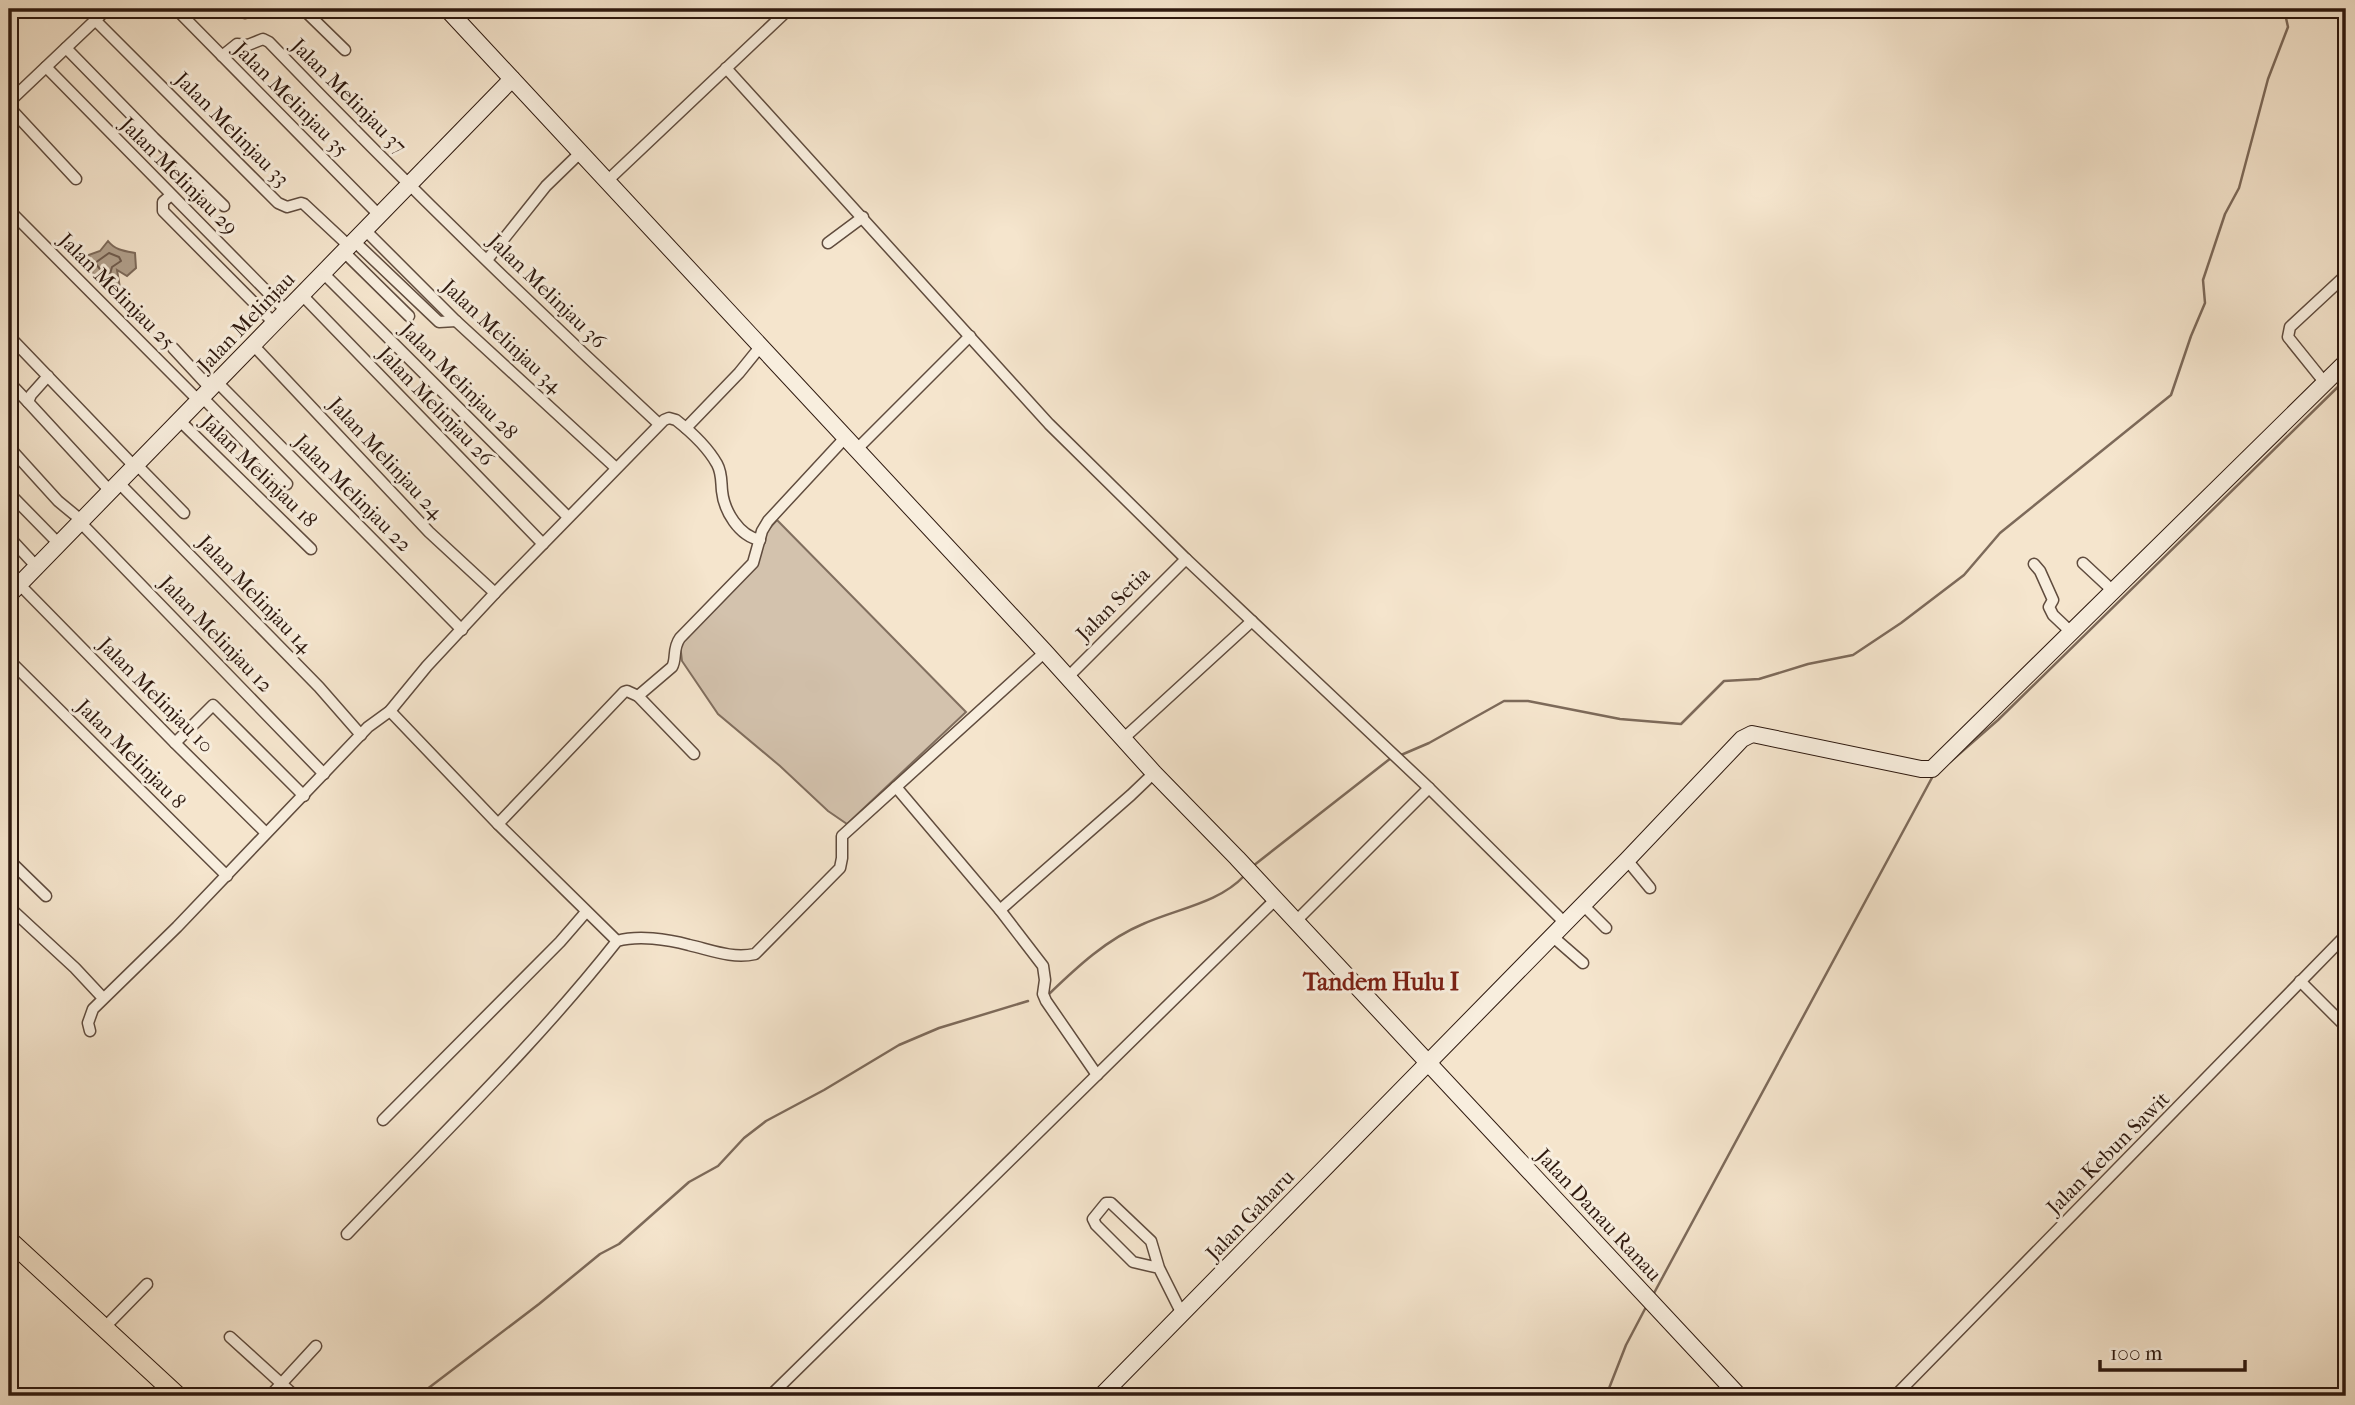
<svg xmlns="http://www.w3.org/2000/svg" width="2355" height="1405" font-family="'IM FELL French Canon',serif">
  <rect width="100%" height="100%" fill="#f5e5cd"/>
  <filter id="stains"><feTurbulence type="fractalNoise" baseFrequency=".00286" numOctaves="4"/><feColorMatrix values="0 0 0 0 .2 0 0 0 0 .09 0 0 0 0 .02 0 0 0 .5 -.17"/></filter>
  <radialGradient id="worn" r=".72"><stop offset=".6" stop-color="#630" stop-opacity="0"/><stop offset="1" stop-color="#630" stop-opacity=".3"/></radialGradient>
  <path fill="#d3c2ad" stroke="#806e5e" stroke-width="2" d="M777,520L966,712L847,824L828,811L780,766L718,714L682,661L680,644L758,560L767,531Z"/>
  <path fill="#b1a08c" stroke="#7d6a5a" stroke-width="2" d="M108,241C115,250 124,251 135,253L136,268L127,276L117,270L120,288L119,293C106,291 87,269 83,257L100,251Z"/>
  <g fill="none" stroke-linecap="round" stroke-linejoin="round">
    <path stroke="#705c4e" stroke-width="2" d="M109,253L119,257L121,261L112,267L110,274L106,276L95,263Z"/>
    <g stroke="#7d6a5a" stroke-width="2.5">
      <path d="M1401,755L1429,743L1504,701H1528L1620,719L1681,724L1724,681L1759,679L1808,664L1853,655L1901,623L1964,575L2000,533L2171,395L2191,336L2205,303L2203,280L2225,214L2239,188L2268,79L2288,27L2284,9"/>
      <path d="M1950,762L1998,720L2346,379"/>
      <path d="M1253,866L1391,758"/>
      <path d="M1049,994C1077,967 1107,939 1143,924C1176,909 1219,903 1244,876"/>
      <path d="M1653,1295L1934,774"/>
      <path d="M418,1396L539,1304L600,1254L619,1244L689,1182L718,1166L744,1138L766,1121L824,1090L899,1045L939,1028L1028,1001"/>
      <path d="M1606,1396L1626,1345L1646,1307"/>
    </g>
    <defs>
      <g id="street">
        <path d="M176,9L379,215"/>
        <path d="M303,9L345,50"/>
        <path d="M245,13L249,9"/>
        <path d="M95,20L278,203L287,207L301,203L304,204L349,246"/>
        <path d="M66,48L154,138L224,206"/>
        <path d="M222,56L237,44L248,45L263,39L269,42C395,173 525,300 659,424"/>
        <path d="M46,67L286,311"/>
        <path d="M726,68L1049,424L1186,559L1429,788L1565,923"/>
        <path d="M9,102L107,9"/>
        <path d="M9,107L76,179"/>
        <path d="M606,182L789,9"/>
        <path d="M171,195L163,202V211L274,323"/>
        <path d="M9,210L198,400"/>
        <path d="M365,230L456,321L616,468"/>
        <path d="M354,241L439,322L456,321"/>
        <path d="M828,243L863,217"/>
        <path d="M344,252L409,316"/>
        <path d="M487,260L546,186L580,153"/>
        <path d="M323,273L568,517"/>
        <path d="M302,295L543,544"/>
        <path d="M9,336L134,466"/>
        <path d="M253,345L429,532L495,593"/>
        <path d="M173,348L210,388"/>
        <path d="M48,376L31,395L28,402L110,491"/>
        <path d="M9,382L28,402"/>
        <path d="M217,382L462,630"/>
        <path d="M2325,383L2288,337L2290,327L2346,275"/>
        <path d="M202,397L287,484"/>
        <path d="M179,420L311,549"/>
        <path d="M686,428L739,373L760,347"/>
        <path d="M9,447L58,501L81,520"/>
        <path d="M856,450L970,336"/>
        <path d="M136,464L184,513"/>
        <path d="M118,482L319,687L361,735"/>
        <path d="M9,493L59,544"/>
        <path d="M80,522L324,774"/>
        <path d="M9,537L36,566"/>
        <path d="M2083,563L2112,590"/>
        <path d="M2034,564L2040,571L2053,600L2049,607L2053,615L2071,632"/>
        <path d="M19,584L175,743L266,833"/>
        <path d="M9,660L227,876"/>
        <path d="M1068,677L1186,559"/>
        <path d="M638,696L672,667C677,659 672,649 680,638L753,563L762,531L768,521L844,439"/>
        <path d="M390,711L498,824"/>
        <path d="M1124,738L1252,621"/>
        <path d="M175,743L213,705L304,796"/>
        <path d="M896,787L1000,910L1043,966L1045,980L1043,994L1046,1001L1097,1075"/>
        <path d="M9,860L46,896"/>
        <path d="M1627,860L1650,888"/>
        <path d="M1583,905L1606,928"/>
        <path d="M9,907L75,968L103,998"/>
        <path d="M1000,910L1131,795L1154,773"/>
        <path d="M1296,921L1429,788"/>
        <path d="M1552,936L1583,963"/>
        <path d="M617,941L498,824L624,692L627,691L638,696L694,754"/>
        <path d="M2300,981L2346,1027"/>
        <path d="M90,1031L88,1023L93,1009L177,927L368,727L390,711L427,666L495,593L664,420L669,418L676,420C690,431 708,448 717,464C722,473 721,481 722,491C724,511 739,536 760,540"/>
        <path d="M383,1120L560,942L586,912"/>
        <path d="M347,1234C438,1138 535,1045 617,941C638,935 667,939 689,945C711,950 732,959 755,954L840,868L842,858V836L1045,652"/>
        <path d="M1159,1268L1133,1262L1096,1225L1093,1219L1106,1203H1111L1151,1241L1159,1268L1182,1314"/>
        <path d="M104,1328L147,1284"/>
        <path d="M230,1337L295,1396"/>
        <path d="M270,1396L316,1346"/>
        <path d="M770,1396L1276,899"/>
        <path d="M1895,1396L2346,935"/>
        <path d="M2340,1396L2346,1389"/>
      </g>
      <g id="secondary">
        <path d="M447,9L1045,652L1154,773L1237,858L1739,1396"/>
        <path d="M9,595L512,79"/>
        <path d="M1101,1396L1627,860L1742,739L1752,734L1757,735L1921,769H1932L2346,362"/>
      </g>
      <path id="primary" d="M9,1240L178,1396"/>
    </defs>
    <use href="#street" stroke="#604c3e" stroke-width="13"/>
    <use href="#secondary" stroke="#2e190f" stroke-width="18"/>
    <use href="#primary" stroke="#2e190f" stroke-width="20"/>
    <use href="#street" stroke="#f8eede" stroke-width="10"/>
    <use href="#secondary" stroke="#f8eede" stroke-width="16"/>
    <use href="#primary" stroke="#f5e5cd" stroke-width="18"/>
  </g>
  <g text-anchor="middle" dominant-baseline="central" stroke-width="6" stroke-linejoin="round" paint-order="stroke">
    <g font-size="21" fill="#2e190f" stroke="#f8eede">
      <text transform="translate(349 96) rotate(45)">Jalan Melinjau 37</text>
      <text transform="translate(291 99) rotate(45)">Jalan Melinjau 35</text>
      <text transform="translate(232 129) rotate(45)">Jalan Melinjau 33</text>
      <text transform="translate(179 176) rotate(45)">Jalan Melinjau 29</text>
      <text transform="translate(117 291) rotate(45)">Jalan Melinjau 25</text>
      <text transform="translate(547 291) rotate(44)">Jalan Melinjau 36</text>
      <text transform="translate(246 322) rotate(-46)">Jalan Melinjau</text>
      <text transform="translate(502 336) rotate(43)">Jalan Melinjau 34</text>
      <text transform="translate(459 381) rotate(45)">Jalan Melinjau 28</text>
      <text transform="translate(436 406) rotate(46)">Jalan Melinjau 26</text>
      <text transform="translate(386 458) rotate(47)">Jalan Melinjau 24</text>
      <text transform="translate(259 471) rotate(44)">Jalan Melinjau 18</text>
      <text transform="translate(353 493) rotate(45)">Jalan Melinjau 22</text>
      <text transform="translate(255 594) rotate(46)">Jalan Melinjau 14</text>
      <text transform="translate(1113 604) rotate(-45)">Jalan Setia</text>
      <text transform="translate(216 634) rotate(46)">Jalan Melinjau 12</text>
      <text transform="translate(156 695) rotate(45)">Jalan Melinjau 10</text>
      <text transform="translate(131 754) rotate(45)">Jalan Melinjau 8</text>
      <text transform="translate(2108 1153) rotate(-45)">Jalan Kebun Sawit</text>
      <text transform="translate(1250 1215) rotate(-46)">Jalan Gaharu</text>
      <text transform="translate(1599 1215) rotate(47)">Jalan Danau Ranau</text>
    </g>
    <g font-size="24" font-weight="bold" fill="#7a1f14" stroke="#f8eede">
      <text x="1381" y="982">Tandem Hulu I</text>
    </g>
  </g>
  <rect width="2355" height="1405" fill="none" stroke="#f5e5cd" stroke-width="35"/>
  <rect x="10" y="10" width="2334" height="1384" fill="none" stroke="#2e190f" stroke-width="3.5"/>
  <rect x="18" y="18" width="2320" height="1370" fill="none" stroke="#2e190f" stroke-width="2"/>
  <path d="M2100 1360v10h145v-10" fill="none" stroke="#2e190f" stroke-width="3.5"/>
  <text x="2110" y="1360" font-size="21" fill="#2e190f" stroke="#f8eede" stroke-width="5" paint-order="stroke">100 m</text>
  <rect width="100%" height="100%" filter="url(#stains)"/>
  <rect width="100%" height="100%" fill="url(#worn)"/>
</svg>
